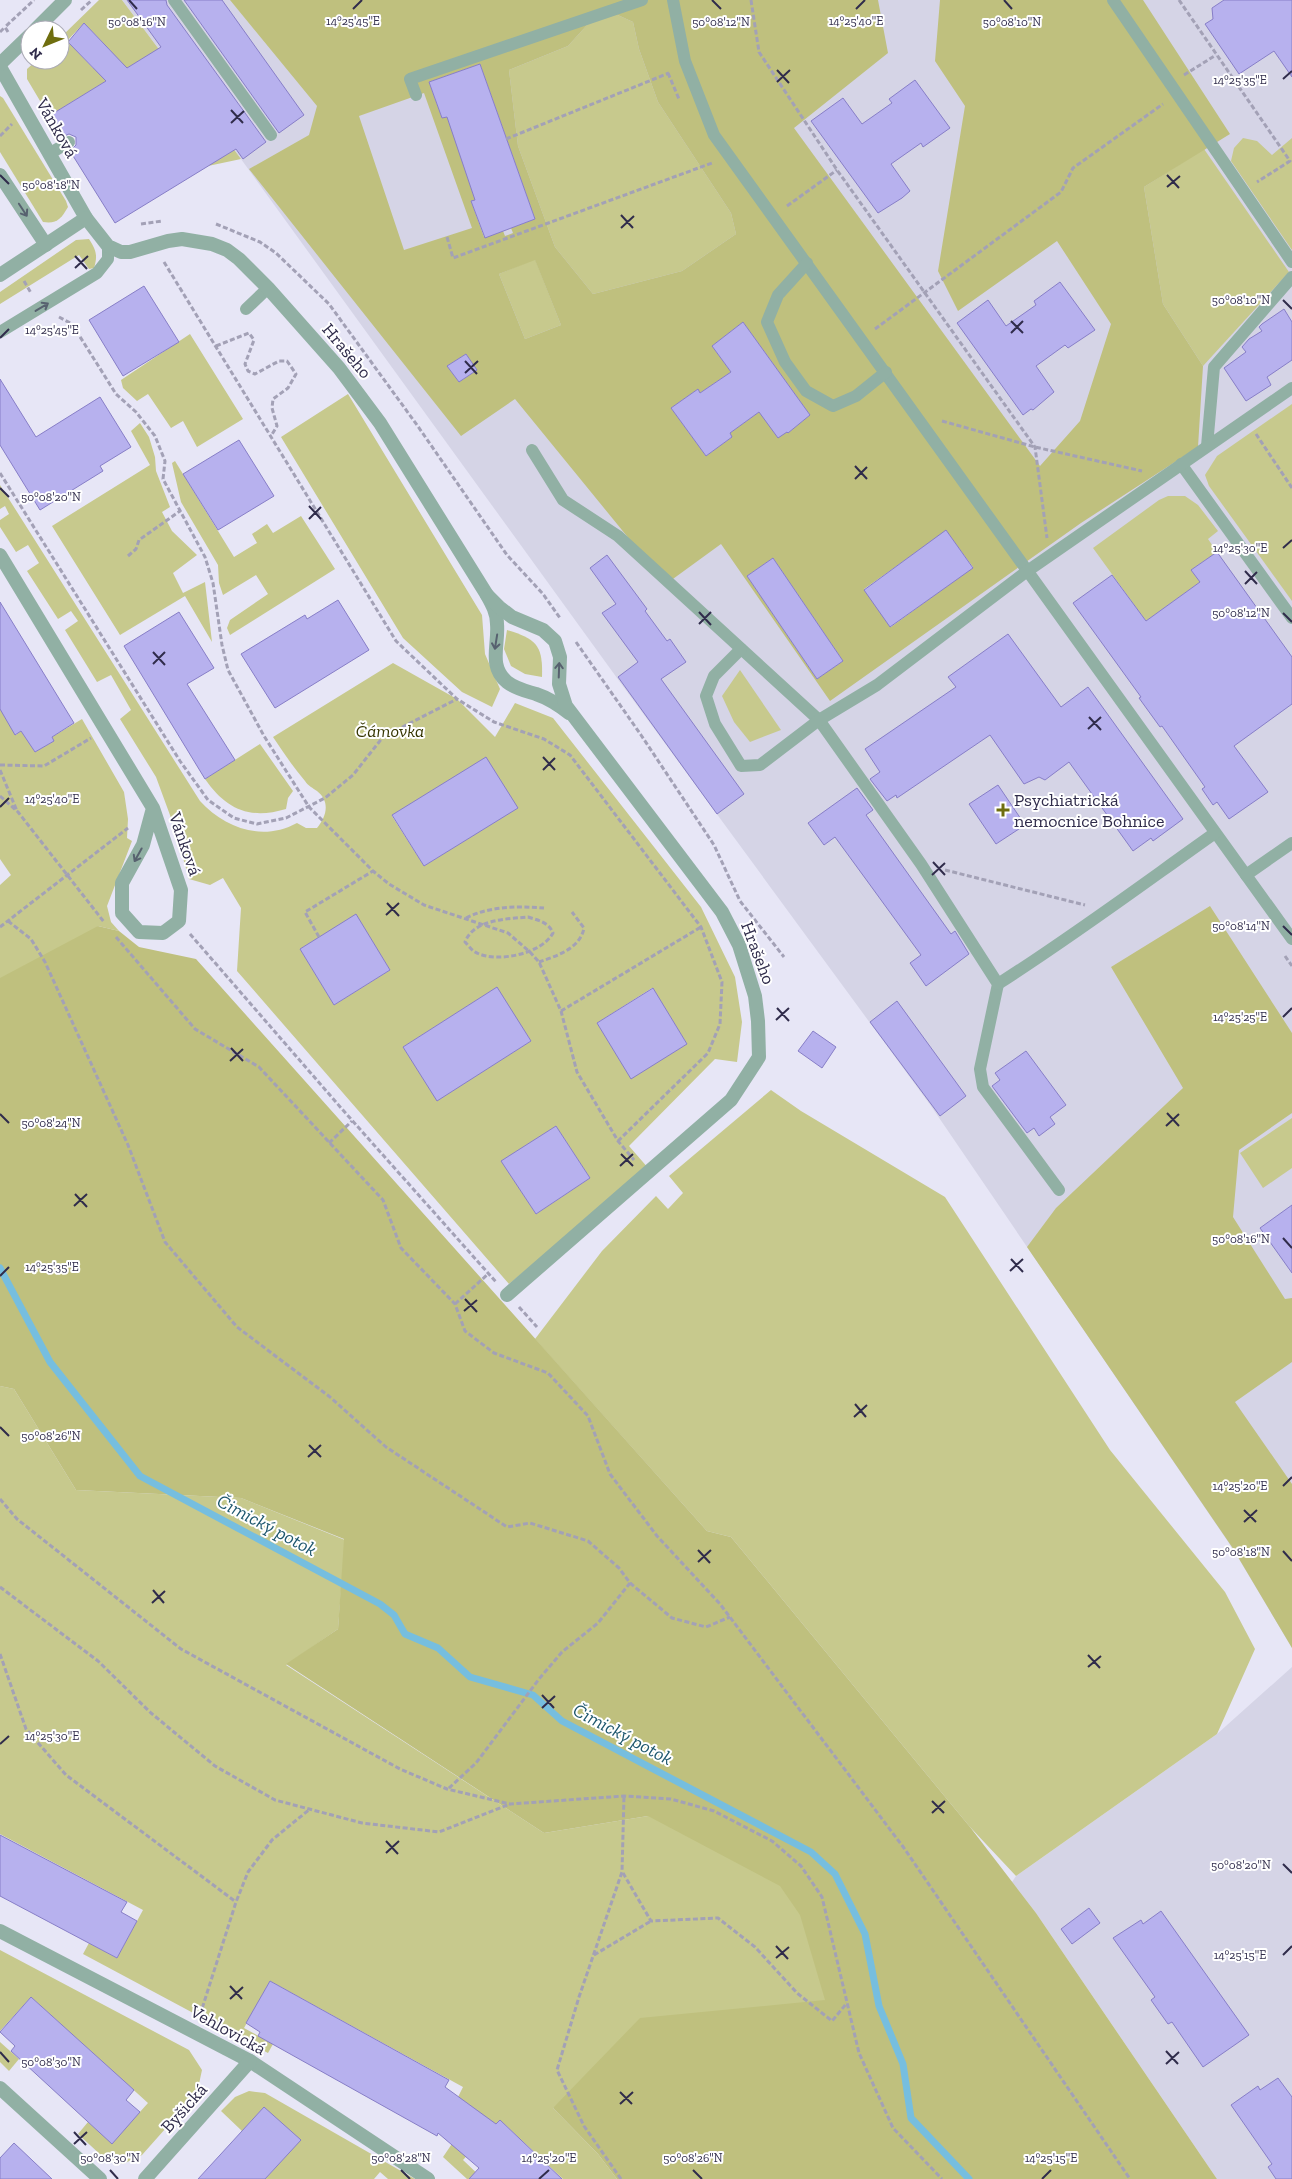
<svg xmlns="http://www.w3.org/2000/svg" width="1292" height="2179" font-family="'Zilla Slab',serif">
  <rect width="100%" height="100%" fill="#e7e6f6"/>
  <g fill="#d5d4e6">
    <path d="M122,0H1292V1648L1233,1549L931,1106L617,678L241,159Z"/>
    <path d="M1292,1667V2179H1217L1036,1913L1012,1882L1016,1876L1217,1734Z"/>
  </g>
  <g fill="#c7c98d" fill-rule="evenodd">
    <path d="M99,0H122L241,159L208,166L142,59L49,116L27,79V69L37,60H60V38ZM84,23L111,51L93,68L71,45L66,42Z"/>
    <path d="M609,11L633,22L639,49L658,102L731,213L736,234L682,271L593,294L555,247L518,146L509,70L568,46L588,24Z"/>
    <path d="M0,96L3,98L66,201L68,207C61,219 57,224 43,222L0,152Z"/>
    <path d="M1243,138L1257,141L1272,155L1292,138V250L1231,161L1234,148Z"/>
    <path d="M1204,149L1289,272L1203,366L1163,304L1144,187Z"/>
    <path d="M89,239C96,250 98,255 94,268L89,269L79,255L0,304V292L76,240Z"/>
    <path d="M535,259L561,325L525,339L499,274Z"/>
    <path d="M190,334L243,419L197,447L183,421L171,428L148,394L137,401L123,388L121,380Z"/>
    <path d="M348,394L482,615L485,654L500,689L492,707L462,692L403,638L281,437Z"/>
    <path d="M1292,404V601L1209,486L1205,475L1217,456Z"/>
    <path d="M140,423L149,437L155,457L156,471L170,507L162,512L172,531L197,555L173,573L183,593L205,582L212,642L185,596L120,635L52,526L150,465L131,431Z"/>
    <path d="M175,461L234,557L257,543L252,534L267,524L273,533L301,516L335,569L230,635L227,628L230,620L268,594L256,575L223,595L219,583L218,565L181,502L172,463Z"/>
    <path d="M0,485L200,801C225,828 262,842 297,823L306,828H317C326,817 331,802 317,791C313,788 308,786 305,781C293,767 283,752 273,737L393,663L457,699L495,737L515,703L553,718L701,907L735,977L742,1022L737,1062L715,1059L629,1146L649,1169L509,1284L237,971L241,908L223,878L210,885L189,879L174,826L156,777L120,719L131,710L111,675L97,682L65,630L78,621L71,611L58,619L27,571L39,563L28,545L16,552L0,527V520L9,514L5,506L0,509ZM517,808L424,866L392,816V815ZM356,915L390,970L334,1005L300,949ZM496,988L531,1041L437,1100L403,1047ZM652,988L687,1044L631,1078L597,1023ZM556,1126L590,1178L536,1214L502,1162Z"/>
    <path d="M1168,496H1185L1198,505L1218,531L1208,539L1217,552L1191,570L1200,582L1146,621L1093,548L1159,500Z"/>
    <path d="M507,630C537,639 543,646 542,677L525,674L511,666L504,649Z"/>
    <path d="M740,670L781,730L750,742L734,722L722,696Z"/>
    <path d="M0,696L16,735L21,731L35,752L54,741L52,737L82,719L124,792L128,819L127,838L132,841L107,906L111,922L119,931L98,926L0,1193V885L11,875L0,859Z"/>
    <path d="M260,744L293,791L288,798L286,809C249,820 226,809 205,779Z"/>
    <path d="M771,1090L801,1111L945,1197L1110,1450L1225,1592L1255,1649L1217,1734L1016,1876L970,1827L731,1537L707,1531L535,1339L602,1251L656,1196L668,1209L683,1193L669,1176Z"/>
    <path d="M1292,1118V1168L1263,1188L1240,1153Z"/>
    <path d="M0,1386L14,1389L76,1490L241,1498L345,1540L338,1629L286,1665L544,1833L648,1816L707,1817L896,1982L553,2108L598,2154L617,2179H563L500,2120L463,2160L483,2179H467L443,2157L475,2110L456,2101L463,2087L270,1981L244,2028L273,2044L268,2053L83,1954L89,1943L117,1958L143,1910L0,1834Z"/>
    <path d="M0,1950L189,2050L202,2070L197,2093L142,2155L123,2164L103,2157L78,2134L88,2122L112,2143L148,2103L31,1997L0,2031Z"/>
    <path d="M0,2042L19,2059L9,2071L0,2062Z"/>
    <path d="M249,2091L265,2093L415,2179H388L380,2172L374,2179H265L300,2140L264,2107L242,2131L221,2111L235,2097Z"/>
  </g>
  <g fill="#bfc07e" fill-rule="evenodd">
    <path d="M230,0H878L888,53L794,128L1040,466L1080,421L1111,324L1057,241L958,311L938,271L965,106L935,61L940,0H1143L1230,134L1144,187L1163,304L1203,366L1198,447L1081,523L830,701L721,544L666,584L515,399L461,436L249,169L309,135L317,106ZM609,11L633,22L639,49L658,102L731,213L736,234L682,271L593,294L555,247L518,146L509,70L568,46L588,24ZM480,64L535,219L511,228L513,233L505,236L503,231L484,237L471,201L488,195L458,112L442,118L429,82ZM424,93L472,228L404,250L359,116ZM535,260L561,325L525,339L499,274ZM743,322L810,415L788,433L759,412L730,433L732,437L706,456L671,408L698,389L700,393L731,372L712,346ZM466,354L477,370L459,382L447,366ZM946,531L973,567L891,627L864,589ZM773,558L843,661L817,679L747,576Z"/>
    <path d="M1210,906L1292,1033V1113L1239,1150L1233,1217L1285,1299L1292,1298V1362L1235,1402L1292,1484V1648L1232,1547L1027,1247L1056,1208L1183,1088L1111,967Z"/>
    <path d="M98,926L119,931L139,947L196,959L707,1531L731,1537L970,1827L1036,1913L1217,2179H617L598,2154L553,2108L640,2018L825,2000L800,1915L780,1886L648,1816L544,1833L286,1664L338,1629L344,1539L241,1498L76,1490L14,1389L0,1386V978Z"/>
  </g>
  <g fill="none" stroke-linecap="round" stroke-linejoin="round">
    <path stroke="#76bedf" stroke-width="7" d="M0,1268L50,1362L140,1476L380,1604L394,1615L405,1634L438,1648L470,1677L533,1695L562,1721L811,1852L835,1874L865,1934L879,2006L903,2064L911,2118L969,2179"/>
  </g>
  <g fill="#b7b1ee" stroke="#877ec7">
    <path d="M127,0H166L167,5L266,142L243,159L236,149L115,223L70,151L76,145V137L69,134L62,137L49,116L106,81L68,42L84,23L127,68L161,47Z"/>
    <path d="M184,0H222L304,115L279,133Z"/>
    <path d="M1224,0H1292V77L1274,51L1239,74L1205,24L1213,19L1212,8Z"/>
    <path d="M480,64L535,219L485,238L471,201L475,200L447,117L442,118L429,82Z"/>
    <path d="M915,80L950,128L923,147L921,143L891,164L910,191L902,198L878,213L811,121L843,98L862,124L892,103L889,99Z"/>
    <path d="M1060,282L1095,330L1068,348L1065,345L1036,366L1054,392L1033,410L1031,409L1023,415L957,323L988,300L1006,326L1036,305L1034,301Z"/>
    <path d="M144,286L179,342L123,376L89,320Z"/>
    <path d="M1284,309L1292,322V360L1267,377L1271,385L1246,401L1224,368L1246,352L1242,347L1249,339L1262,331L1259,327L1262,324Z"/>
    <path d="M743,322L810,415L788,433L787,432L778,438L759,412L730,433L732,437L706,456L671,408L698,389L700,393L731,372L712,346Z"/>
    <path d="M466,354L477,370L459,382L447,366Z"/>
    <path d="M0,379L36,437L100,397L131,447L100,466L103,471L40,510L0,445Z"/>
    <path d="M239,440L274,496L218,530L183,474Z"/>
    <path d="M946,530L973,568L890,627L864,590Z"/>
    <path d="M1217,552L1292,657V704L1234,746L1268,792L1229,819L1217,802L1213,805L1202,789L1205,787L1162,726L1160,727L1139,698L1141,697L1073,603L1112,575L1146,621L1200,582L1191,570Z"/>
    <path d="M607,555L647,609L645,611L667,641L670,639L686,662L661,679L744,794L717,814L618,677L638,662L602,613L616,604L590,568Z"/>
    <path d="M773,558L843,661L817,679L747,576Z"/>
    <path d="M338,600L369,650L275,708L241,654L305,615L307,619Z"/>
    <path d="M0,602L74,723L52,737L54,741L35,752L21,731L15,735L0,709Z"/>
    <path d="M179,612L214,668L187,684L235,760L205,779L124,646Z"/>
    <path d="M1008,634L1061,707L1088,687L1183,819L1153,841L1151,838L1133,851L1069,762L1045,780L1039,777L1024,784L990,735L897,798L896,795L887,801L870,779L880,772L865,749L956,687L948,677Z"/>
    <path d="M486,757L518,808L424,866L392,815Z"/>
    <path d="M998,785L1025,825L996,844L969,804Z"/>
    <path d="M857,788L873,810L866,815L951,934L955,931L969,954L926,986L910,963L921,955L865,878L835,837L824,845L808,823Z"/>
    <path d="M356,914L390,970L334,1005L300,949Z"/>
    <path d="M497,987L531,1041L437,1101L403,1047Z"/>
    <path d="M653,988L687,1044L631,1079L597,1023Z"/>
    <path d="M897,1001L966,1096L940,1116L870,1022Z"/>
    <path d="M813,1031L836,1047L822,1068L798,1051Z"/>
    <path d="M1026,1051L1066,1105L1050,1117L1055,1124L1039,1136L1034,1128L1027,1133L992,1086L1000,1080L995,1073Z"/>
    <path d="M556,1126L590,1178L536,1214L501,1161Z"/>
    <path d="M1292,1205V1273L1260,1228Z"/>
    <path d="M0,1835L127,1902L121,1912L137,1921L117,1958L0,1896Z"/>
    <path d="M1089,1908L1100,1923L1072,1944L1061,1929Z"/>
    <path d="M1161,1911L1249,2035L1203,2067L1172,2022L1168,2024L1151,2000L1155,1997L1113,1938L1141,1920L1143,1924Z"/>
    <path d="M270,1981L449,2080L445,2087L496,2124L500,2120L562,2179H469L479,2168L438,2133L437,2136L258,2036L260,2032L246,2023Z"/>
    <path d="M31,1997L134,2090L126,2100L140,2112L112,2144L11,2051L15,2046L0,2032Z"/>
    <path d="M1278,2078L1292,2097V2179H1276L1268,2167L1272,2164L1231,2105L1258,2086L1260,2090Z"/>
    <path d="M264,2107L301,2140L265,2179H198Z"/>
    <path d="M14,2143L52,2179H0V2158Z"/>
  </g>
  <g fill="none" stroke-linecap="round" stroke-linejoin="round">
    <g stroke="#a3a1b6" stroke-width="3" stroke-dasharray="5 2.5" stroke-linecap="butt">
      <path d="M751,0L759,52L837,170L1035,447L1047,538"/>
      <path d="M1179,0L1290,161L1257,182"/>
      <path d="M81,10L92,0"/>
      <path d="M0,32L5,27"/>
      <path d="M8,32L5,27L34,0"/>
      <path d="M668,73L679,99"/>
      <path d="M1184,75L1216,55"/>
      <path d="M0,136L12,124"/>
      <path d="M506,139L669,73"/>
      <path d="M787,206L837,170"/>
      <path d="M141,224L162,221"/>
      <path d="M216,224L260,242L276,253L329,304L417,425L507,555L543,594L560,618"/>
      <path d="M447,237L453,258L712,163"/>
      <path d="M164,262L396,641L457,699L494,722L544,739L570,755L701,927L722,982L720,1024L708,1053L618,1141"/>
      <path d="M24,281L31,293"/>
      <path d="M59,317L72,324L116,394L136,412L155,436L165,461L163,479L205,557L213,583L222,645L228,670L264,736L309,807L373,871L389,884L424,905L508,933L530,952L539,962L561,1011L577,1072L618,1141L634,1160"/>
      <path d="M875,329L1061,192L1073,168L1163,104"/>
      <path d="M216,346L249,333L254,340L245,364L248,371L255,374L279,361H287L296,374L288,388L273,399L272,408L277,426L271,436"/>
      <path d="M942,421L1035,447L1142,471"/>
      <path d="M1256,434L1292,488"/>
      <path d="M0,473L180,761L208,800L234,818L257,824L286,818L325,798L353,775L383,737L457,699"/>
      <path d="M128,556L136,549L139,540L180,511"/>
      <path d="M576,642L641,735L714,845L740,901L784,957"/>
      <path d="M0,765L44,766L91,738"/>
      <path d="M0,770L17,811"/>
      <path d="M0,796L18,812L104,922"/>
      <path d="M945,870L1085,905"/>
      <path d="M528,917C537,920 549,922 553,933C542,954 497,963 477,953C472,951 469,946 465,942C474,919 507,919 528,917Z"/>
      <path d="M466,918C490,906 517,906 544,908"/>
      <path d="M8,921L31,939L45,962L128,1145L165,1242L237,1327L330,1397L386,1447L507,1527L530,1523L588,1541L619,1568L630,1583L598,1623L562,1652L539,1679L476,1763L448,1789"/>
      <path d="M0,927L128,828"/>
      <path d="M190,934L342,1109L496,1282"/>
      <path d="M116,937L195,1029L259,1067L383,1200L401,1248L455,1304L465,1331L494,1353L548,1373L588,1416L610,1474L657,1536L720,1604L904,1848L1130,2179"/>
      <path d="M319,937L305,912L373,871"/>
      <path d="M1285,956L1292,966"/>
      <path d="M539,962C556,956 580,949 584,928L572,912"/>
      <path d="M561,1011L701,927"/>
      <path d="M329,1143L352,1121"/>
      <path d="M455,1304L488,1274"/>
      <path d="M519,1307L537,1327"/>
      <path d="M0,1499L17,1519L181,1649L400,1769L447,1789L510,1804L624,1796L671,1799L714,1811L772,1841L801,1866L822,1897L859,2053L893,2128L942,2179"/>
      <path d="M630,1583L672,1618L706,1627L730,1617"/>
      <path d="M0,1587L98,1661L151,1713L215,1766L275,1800L362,1823L439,1832L510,1804"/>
      <path d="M0,1654L26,1729L66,1775L236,1902"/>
      <path d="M623,1873L651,1921L718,1918L755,1947L797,1993L832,2021L847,2003"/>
      <path d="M594,1955L651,1921"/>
      <path d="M200,2015L236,1902L248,1872L272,1840L310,1809"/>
      <path d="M621,2179L584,2126L557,2070L579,1997L622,1872L624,1796"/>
    </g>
    <g stroke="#91b0a4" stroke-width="12">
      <path d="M174,0L271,135"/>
      <path d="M673,0L685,61L714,135L1292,939"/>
      <path d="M1113,0L1292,262"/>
      <path d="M416,95L410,79L642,0"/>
      <path d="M49,154L69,142"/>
      <path d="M807,263L778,295L767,322L785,362L806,391L833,406L856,396L886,372"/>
      <path d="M246,309L268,288"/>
      <path d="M0,332L97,273L108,259V246"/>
      <path d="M1207,446L1214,367L1292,277"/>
      <path d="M532,450L563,500L618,536L819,720L921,864L998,984L980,1069L983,1087L1059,1190"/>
      <path d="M1181,464L1292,618"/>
      <path d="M741,649L714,676L706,696L715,724L741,766L760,765L819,720L877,685L1026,572L1292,388"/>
      <path d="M1246,875L1292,843"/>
      <path d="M998,984C1072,937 1143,884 1215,833"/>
    </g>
    <g stroke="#91b0a4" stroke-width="14">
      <path d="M0,67L86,218L0,275"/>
      <path d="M0,175L46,245"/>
      <path d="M86,218L108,246L121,252H130L168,241L182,239L212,244L227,250L239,259L268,288L339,368L380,423L487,595C492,604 497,613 497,624C499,645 488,666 507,682C516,689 526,691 536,694C548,698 559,705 569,713"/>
      <path d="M0,555L153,808L181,890L179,921L163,933L139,932L122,913V883L143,845L153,808"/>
      <path d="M487,595L499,607L512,617L543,630L555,641L560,657L559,684L566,706L722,912L739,945L755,996L758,1021L759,1057L731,1100L507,1295"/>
      <path d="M0,1931L250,2061L428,2179"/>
      <path d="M0,2088L100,2179"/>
      <path d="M145,2179L250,2061"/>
    </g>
    <g stroke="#91b0a4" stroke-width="14">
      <path d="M35,30L65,0"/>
      <path d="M0,64L30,35"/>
    </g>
  </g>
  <defs><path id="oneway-shaft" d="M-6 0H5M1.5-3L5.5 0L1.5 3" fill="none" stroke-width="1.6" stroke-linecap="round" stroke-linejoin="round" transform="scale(1.25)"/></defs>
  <g stroke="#57616f">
    <use href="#oneway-shaft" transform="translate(23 210) rotate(57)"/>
    <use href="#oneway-shaft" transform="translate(42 307) rotate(-31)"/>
    <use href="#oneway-shaft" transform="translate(496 642) rotate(99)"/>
    <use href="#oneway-shaft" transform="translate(559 670) rotate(-88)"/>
    <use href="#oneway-shaft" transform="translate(138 855) rotate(119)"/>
  </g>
  <path fill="none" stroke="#302c4b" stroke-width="2" d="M129,0L137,9M712,0L721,9M1004,0L1012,9M353,9L362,0M856,9L865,0M777,70L789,83M1283,79L1292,71M777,82L790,70M231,110L243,123M231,123L244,111M0,175L9,184M1167,175L1179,188M1167,187L1180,176M621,215L633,228M621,228L634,216M75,256L87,269M75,268L88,256M1283,300L1292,309M1011,321L1023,333M1011,333L1023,321M0,338L9,329M465,361L477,374M465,373L478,361M855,466L867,479M855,479L867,467M0,488L9,497M309,506L321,519M309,519L321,507M1283,548L1292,540M1245,571L1257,584M1245,584L1257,572M699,612L711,625M1283,613L1292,622M699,624L711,612M153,652L165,665M153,664L165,652M1089,717L1101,730M1088,729L1101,717M543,757L555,770M543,770L555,758M0,807L9,798M933,862L945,875M932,875L945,863M387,903L399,916M386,915L399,903M1283,926L1292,935M777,1008L789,1021M1283,1017L1292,1008M776,1020L789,1008M231,1048L243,1061M230,1061L243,1049M1167,1113L1179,1126M0,1114L9,1123M1166,1126L1179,1114M621,1154L633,1166M620,1166L633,1154M75,1194L87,1207M74,1206L87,1194M1283,1238L1292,1248M1011,1259L1023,1272M1010,1271L1023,1259M0,1276L9,1267M465,1299L477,1312M464,1311L477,1300M855,1404L866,1417M854,1417L867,1405M0,1427L9,1436M309,1445L321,1457M308,1457L321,1445M1283,1486L1292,1477M1244,1510L1256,1522M1244,1522L1257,1510M698,1550L710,1563M1283,1551L1292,1561M698,1562L711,1550M153,1590L164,1603M152,1603L165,1591M1088,1655L1100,1668M1088,1667L1101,1656M542,1695L554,1708M542,1708L555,1696M0,1744L9,1736M932,1801L944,1813M932,1813L945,1801M386,1841L398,1854M386,1853L399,1841M1283,1864L1292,1873M776,1946L788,1959M1283,1955L1292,1946M776,1958L789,1947M230,1986L242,1999M230,1999L243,1987M1166,2051L1178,2064M0,2052L9,2062M1166,2064L1179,2052M620,2092L632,2104M620,2104L633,2092M74,2132L86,2145M74,2144L87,2132M110,2170L118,2179M401,2170L410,2179M693,2170L702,2179M539,2179L549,2170M1042,2179L1051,2170"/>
  <path fill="#6f6e0f" stroke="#fff" stroke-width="2" d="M1000.5 802.5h5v5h5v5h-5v5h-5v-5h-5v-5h5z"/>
  <g text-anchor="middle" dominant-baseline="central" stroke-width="4" stroke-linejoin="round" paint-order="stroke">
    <g font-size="18" fill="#302c4b" stroke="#fff">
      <text transform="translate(57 128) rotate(60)">Vánková</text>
      <text transform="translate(347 351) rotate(50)">Hrašeho</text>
      <text transform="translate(185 844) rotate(71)">Vánková</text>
      <text transform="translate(758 953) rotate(69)">Hrašeho</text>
      <text transform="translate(228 2030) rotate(29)">Vehlovická</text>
      <text transform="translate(184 2108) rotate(-48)">Byšická</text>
    </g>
    <g font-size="18" font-style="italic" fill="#353500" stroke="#fff">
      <text x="390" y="731">Čámovka</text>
    </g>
    <g font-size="18" fill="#302c4b" stroke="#fff" text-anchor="start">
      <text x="1014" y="800">Psychiatrická<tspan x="1014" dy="21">nemocnice Bohnice</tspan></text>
    </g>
    <g font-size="19" font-style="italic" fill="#1e576e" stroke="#fff">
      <text transform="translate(267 1525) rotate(28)">Čimický potok</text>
      <text transform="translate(623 1734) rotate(28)">Čimický potok</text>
    </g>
  </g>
  <g font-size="12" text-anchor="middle" fill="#302c4b" stroke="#fff" stroke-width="4" stroke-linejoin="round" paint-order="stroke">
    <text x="353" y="25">14°25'45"E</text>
    <text x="856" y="25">14°25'40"E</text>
    <text x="137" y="26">50°08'16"N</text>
    <text x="1012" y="26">50°08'10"N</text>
    <text x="721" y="26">50°08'12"N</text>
    <text x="1240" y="84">14°25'35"E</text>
    <text x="51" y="189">50°08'18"N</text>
    <text x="1241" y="304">50°08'10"N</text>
    <text x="52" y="334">14°25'45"E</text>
    <text x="51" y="501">50°08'20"N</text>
    <text x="1240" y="552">14°25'30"E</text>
    <text x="1241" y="617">50°08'12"N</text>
    <text x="52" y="803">14°25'40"E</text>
    <text x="1241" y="930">50°08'14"N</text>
    <text x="1240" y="1021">14°25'25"E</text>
    <text x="51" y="1127">50°08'24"N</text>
    <text x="1241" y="1243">50°08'16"N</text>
    <text x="52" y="1271">14°25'35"E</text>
    <text x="51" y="1440">50°08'26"N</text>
    <text x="1240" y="1490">14°25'20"E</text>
    <text x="1241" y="1556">50°08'18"N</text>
    <text x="52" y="1740">14°25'30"E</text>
    <text x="1241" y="1869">50°08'20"N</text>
    <text x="1240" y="1959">14°25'15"E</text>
    <text x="51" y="2066">50°08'30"N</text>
    <text x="110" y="2162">50°08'30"N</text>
    <text x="401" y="2162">50°08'28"N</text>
    <text x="693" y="2162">50°08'26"N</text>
    <text x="549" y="2162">14°25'20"E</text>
    <text x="1051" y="2162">14°25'15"E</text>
  </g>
  <g transform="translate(45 45) rotate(227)"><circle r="24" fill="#ffffff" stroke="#acabb7"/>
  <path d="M0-4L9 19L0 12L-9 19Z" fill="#6f6e0f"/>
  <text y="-8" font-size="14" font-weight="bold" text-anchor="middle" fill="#302c4b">N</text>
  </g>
</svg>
